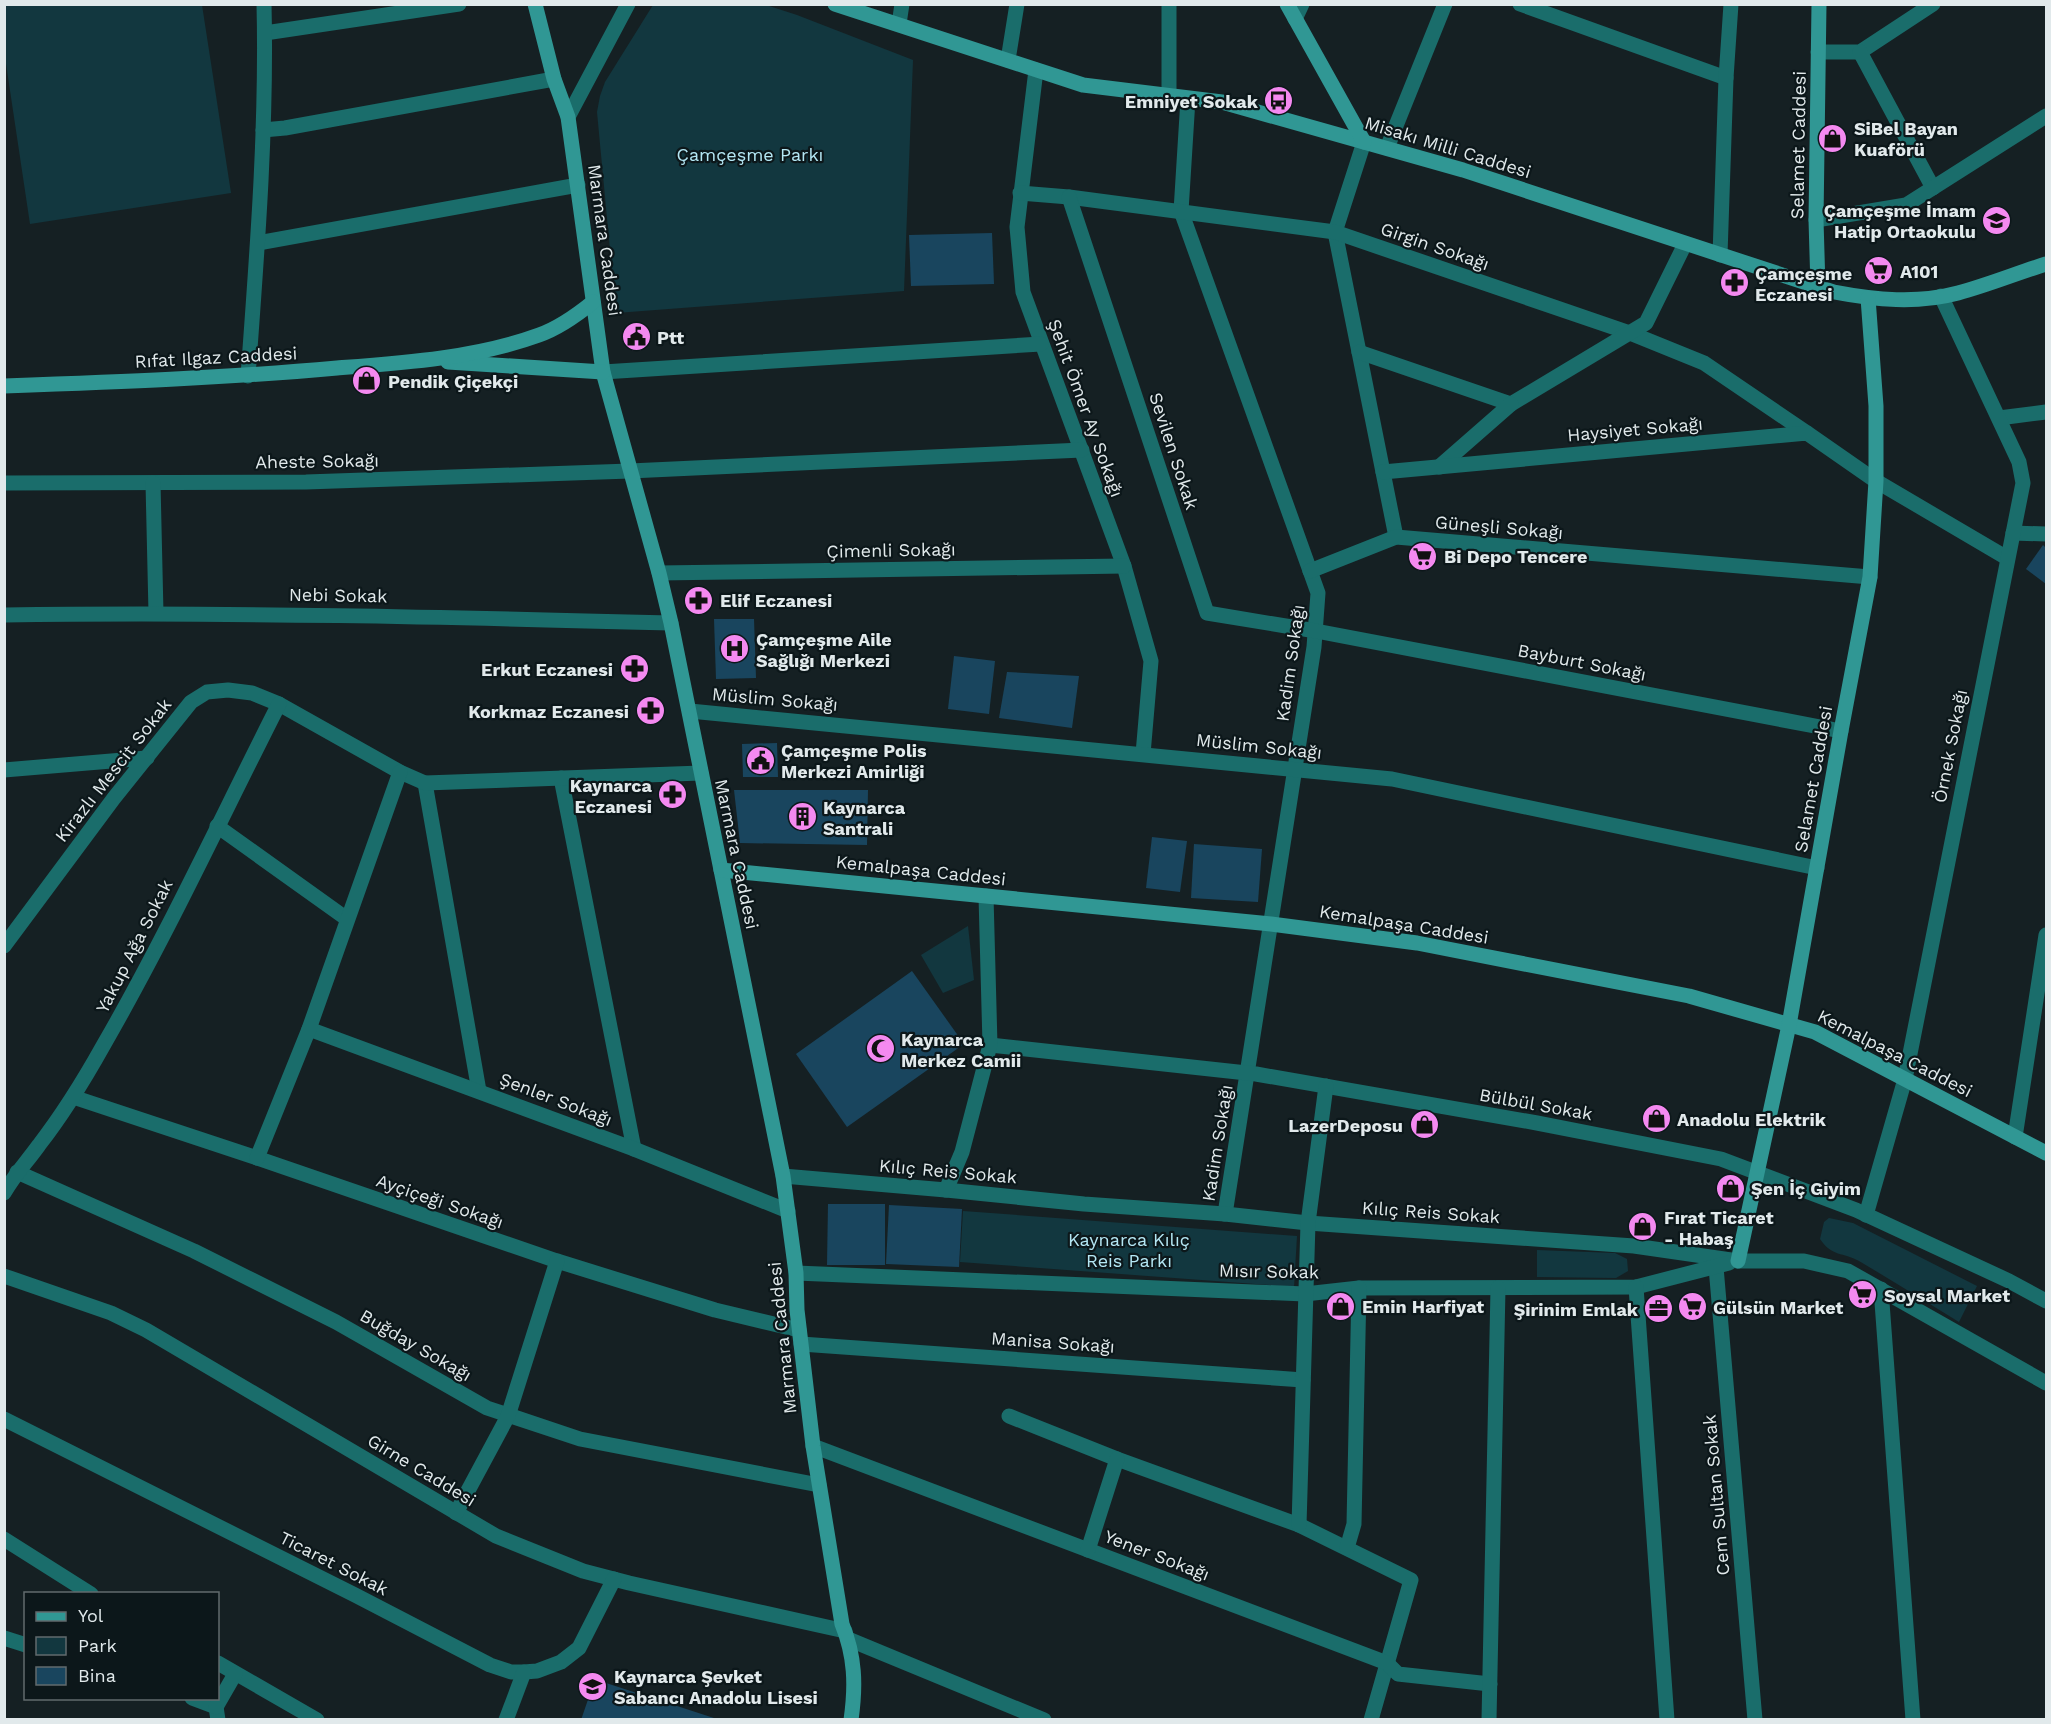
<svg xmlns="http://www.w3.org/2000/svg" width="2051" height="1724" font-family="'Work Sans',sans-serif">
  <rect width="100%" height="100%" fill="#152023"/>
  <g fill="#12373f">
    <path d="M4,5H202L231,193L30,224L5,57Z"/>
    <path d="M653,5H766L797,15L913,60L904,291L616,313L597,112L600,96L605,82Z"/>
    <path d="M968,926L974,980L943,993L921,955Z"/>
    <path d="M963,1211L1297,1236L1294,1287L960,1262Z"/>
    <path d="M1829,1218L1853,1223L1977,1286L1959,1322C1926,1302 1893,1281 1859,1261C1843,1252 1832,1257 1820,1239L1824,1222Z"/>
    <path d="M1537,1250L1615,1253L1627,1259L1628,1271L1616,1278L1537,1277Z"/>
  </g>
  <g fill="#19455e">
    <path d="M992,233L994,284L911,286L909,235Z"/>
    <path d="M2043,545L2046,548V584L2026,569Z"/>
    <path d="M714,619H754L756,678L716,679Z"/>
    <path d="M954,656L995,661L989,714L948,709Z"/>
    <path d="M1007,672L1079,676L1072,728L999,718Z"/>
    <path d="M777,743L778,777H743L742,744Z"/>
    <path d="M734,790H868L867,845L740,843Z"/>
    <path d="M1152,837L1187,841L1180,892L1146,888Z"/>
    <path d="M1194,844L1262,849L1258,902L1191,898Z"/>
    <path d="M912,971L964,1044L847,1127L796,1054Z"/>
    <path d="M828,1204H885V1265H827Z"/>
    <path d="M889,1205L962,1209L959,1267L886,1264Z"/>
    <path d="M606,1683L717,1719V1720H581L593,1685L604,1689Z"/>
  </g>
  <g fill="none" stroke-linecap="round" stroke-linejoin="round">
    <g stroke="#1a6d6b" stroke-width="15">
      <path d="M1169,4V97"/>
      <path d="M1520,4L1726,78"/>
      <path d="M1295,19L1302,4"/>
      <path d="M899,24L902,4"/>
      <path d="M265,33L459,4"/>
      <path d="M1818,52H1860L1933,4"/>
      <path d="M1860,52L1933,188"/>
      <path d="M1008,60L1017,4"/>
      <path d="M1036,70L1017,227L1023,292L1124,566L1151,661L1143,754"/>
      <path d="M1188,99L1181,211L1318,593L1314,647L1225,1214"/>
      <path d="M568,117L628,4"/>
      <path d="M263,130L285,128L554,79"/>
      <path d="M1364,142L1335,232L1396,537"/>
      <path d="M1387,148L1445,4"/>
      <path d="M1020,193L1069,197L1335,232L1630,333L1704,363L1807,433"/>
      <path d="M1069,197L1207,613L1316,631L1841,731"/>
      <path d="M1816,220L1906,205L2046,116"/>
      <path d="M258,243L578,185"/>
      <path d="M1720,255L1726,78L1731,4"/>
      <path d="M1359,352L1511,404L1646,323L1685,244"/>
      <path d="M603,372L1041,344"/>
      <path d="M248,376C257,253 267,128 264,4"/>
      <path d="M1999,418L2046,412"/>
      <path d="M1439,467L1511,404"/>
      <path d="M1383,472L1807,433L1876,481L2007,558"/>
      <path d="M4,483L306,482L630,471L1082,450"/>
      <path d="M153,483L156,613"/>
      <path d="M2013,533L2046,534"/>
      <path d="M1310,571L1396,537L1870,577"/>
      <path d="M659,573L1124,566"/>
      <path d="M4,615C227,612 449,617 671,623"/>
      <path d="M690,711L1392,779L1817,868"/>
      <path d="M4,770L147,758"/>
      <path d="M561,778L634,1149"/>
      <path d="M425,783L479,1091"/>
      <path d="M217,826L347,919"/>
      <path d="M4,946L114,798L191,702L207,692L228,690L252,693L279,704L400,772L425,783L701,773"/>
      <path d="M309,1029L634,1149L788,1211"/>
      <path d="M990,1045L1256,1074L1537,1123L1721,1159L1856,1210L2009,1281L2046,1301"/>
      <path d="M73,1097L257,1158L557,1261L715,1310L799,1330"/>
      <path d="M2015,1137L2046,935"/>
      <path d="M257,1158L309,1029L400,772"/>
      <path d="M17,1172L194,1251L336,1322L487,1408L580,1439L819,1485"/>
      <path d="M783,1176L946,1190L1084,1204L1225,1214L1308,1223L1634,1246L1738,1261H1804L1848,1271L2046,1383"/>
      <path d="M946,1190L962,1152L990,1045L986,896"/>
      <path d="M4,1193C15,1174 26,1163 39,1145C63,1114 84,1080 103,1046C167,935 221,818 279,704"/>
      <path d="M1866,1215L1905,1079L2023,483L2019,462L1941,296"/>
      <path d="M1716,1267L1755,1720"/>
      <path d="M796,1273L1305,1294L1359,1288L1636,1287L1729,1263"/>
      <path d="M4,1276L111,1313L146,1330L496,1536L583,1571L629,1583L845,1631"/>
      <path d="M1636,1287L1667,1720"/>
      <path d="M1881,1289L1913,1720"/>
      <path d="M801,1344L1303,1380"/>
      <path d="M1009,1416L1117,1459L1299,1525L1411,1580L1371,1720"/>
      <path d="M4,1419L355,1595L490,1665L511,1672H524L537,1671L561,1662L579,1648L614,1579"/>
      <path d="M813,1446L1387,1663L1398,1674L1490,1684"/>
      <path d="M456,1513L508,1416L557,1261"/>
      <path d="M1299,1525L1308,1223L1326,1086"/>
      <path d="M4,1539L91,1594"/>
      <path d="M1347,1548L1354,1524L1359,1288"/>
      <path d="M1088,1550L1117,1459"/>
      <path d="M4,1638L26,1645"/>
      <path d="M848,1639L1044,1720"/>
      <path d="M218,1663L317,1720"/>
      <path d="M192,1698L216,1707L218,1720"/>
      <path d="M216,1707L235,1674"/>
      <path d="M506,1720L524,1672"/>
      <path d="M1489,1720L1498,1288"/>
    </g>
    <g stroke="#309794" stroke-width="15">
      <path d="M535,4L554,79L568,117L603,372L659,573L671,623L783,1176L796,1273L797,1310L813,1446L842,1624C855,1656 856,1685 851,1720"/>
      <path d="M835,4L1083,85L1222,102L1463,170L1834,292C1876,300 1917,304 1958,293C1988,285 2017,273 2046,264"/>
      <path d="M1287,4L1364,142"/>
      <path d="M1818,287L1816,220L1819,4"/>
      <path d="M448,362L603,372"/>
      <path d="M4,386C115,382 226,378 337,368C403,363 476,358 539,335C559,328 577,315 593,302"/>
      <path d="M721,870L1271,924L1417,943L1689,996L1815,1032L2046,1153"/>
      <path d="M1738,1261L1789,1025L1841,731L1870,577L1876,481V406L1868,298"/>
    </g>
  </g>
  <defs>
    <symbol id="bus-disc" viewBox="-11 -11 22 22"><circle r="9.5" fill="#f489f0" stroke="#0c171a"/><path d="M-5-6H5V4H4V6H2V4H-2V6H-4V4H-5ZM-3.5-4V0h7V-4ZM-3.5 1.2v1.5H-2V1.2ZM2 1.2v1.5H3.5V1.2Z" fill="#111"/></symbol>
    <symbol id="shop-disc" viewBox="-11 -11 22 22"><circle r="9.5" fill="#f489f0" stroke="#0c171a"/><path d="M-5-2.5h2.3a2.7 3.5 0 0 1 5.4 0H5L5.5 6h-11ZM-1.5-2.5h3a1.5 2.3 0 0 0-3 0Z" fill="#111"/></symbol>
    <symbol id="school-disc" viewBox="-11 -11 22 22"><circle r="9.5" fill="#f489f0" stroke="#0c171a"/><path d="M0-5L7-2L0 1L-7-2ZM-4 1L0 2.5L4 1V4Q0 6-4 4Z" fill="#111"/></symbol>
    <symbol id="supermarket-disc" viewBox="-11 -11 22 22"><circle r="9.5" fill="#f489f0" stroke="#0c171a"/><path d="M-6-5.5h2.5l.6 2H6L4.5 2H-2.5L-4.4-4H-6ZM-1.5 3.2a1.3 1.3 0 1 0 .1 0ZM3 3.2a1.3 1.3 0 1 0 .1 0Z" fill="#111"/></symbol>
    <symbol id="pharmacy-disc" viewBox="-11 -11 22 22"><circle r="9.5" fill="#f489f0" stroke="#0c171a"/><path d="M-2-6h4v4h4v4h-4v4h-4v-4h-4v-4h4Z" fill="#111"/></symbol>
    <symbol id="civic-disc" viewBox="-11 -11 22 22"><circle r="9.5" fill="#f489f0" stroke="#0c171a"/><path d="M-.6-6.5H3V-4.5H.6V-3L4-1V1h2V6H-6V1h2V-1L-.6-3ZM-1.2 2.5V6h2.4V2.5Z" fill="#111"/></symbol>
    <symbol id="hospital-disc" viewBox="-11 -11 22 22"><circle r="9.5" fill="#f489f0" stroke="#0c171a"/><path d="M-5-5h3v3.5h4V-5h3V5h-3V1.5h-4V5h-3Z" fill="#111"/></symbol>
    <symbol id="building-disc" viewBox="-11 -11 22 22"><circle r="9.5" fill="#f489f0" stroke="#0c171a"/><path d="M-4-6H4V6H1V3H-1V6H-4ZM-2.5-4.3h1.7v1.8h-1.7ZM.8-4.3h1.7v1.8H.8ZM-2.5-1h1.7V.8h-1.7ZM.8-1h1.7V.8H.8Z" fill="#111"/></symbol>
    <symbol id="mosque-disc" viewBox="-11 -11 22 22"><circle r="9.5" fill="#f489f0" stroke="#0c171a"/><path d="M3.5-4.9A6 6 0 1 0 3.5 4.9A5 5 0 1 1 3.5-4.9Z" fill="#111"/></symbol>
    <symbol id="office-disc" viewBox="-11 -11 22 22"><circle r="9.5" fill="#f489f0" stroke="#0c171a"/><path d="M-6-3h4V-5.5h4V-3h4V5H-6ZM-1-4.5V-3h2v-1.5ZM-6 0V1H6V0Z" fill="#111"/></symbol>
  </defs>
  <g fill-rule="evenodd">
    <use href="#bus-disc" x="1262" y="84" width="33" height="33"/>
    <use href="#shop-disc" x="1816" y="122" width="33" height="33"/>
    <use href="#school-disc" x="1980" y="204" width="33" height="33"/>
    <use href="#supermarket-disc" x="1862" y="254" width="33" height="33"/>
    <use href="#pharmacy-disc" x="1718" y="266" width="33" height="33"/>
    <use href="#civic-disc" x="620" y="320" width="33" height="33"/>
    <use href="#shop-disc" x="350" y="364" width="33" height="33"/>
    <use href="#supermarket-disc" x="1406" y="540" width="33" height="33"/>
    <use href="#pharmacy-disc" x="682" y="584" width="33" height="33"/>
    <use href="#hospital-disc" x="718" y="632" width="33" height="33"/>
    <use href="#pharmacy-disc" x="618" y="652" width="33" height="33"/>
    <use href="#pharmacy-disc" x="634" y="694" width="33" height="33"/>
    <use href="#civic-disc" x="744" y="744" width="33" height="33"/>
    <use href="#pharmacy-disc" x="656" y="778" width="33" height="33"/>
    <use href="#building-disc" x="786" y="800" width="33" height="33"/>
    <use href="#mosque-disc" x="864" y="1032" width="33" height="33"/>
    <use href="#shop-disc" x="1640" y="1102" width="33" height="33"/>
    <use href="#shop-disc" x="1408" y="1108" width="33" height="33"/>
    <use href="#shop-disc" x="1714" y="1172" width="33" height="33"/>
    <use href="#shop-disc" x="1626" y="1210" width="33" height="33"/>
    <use href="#supermarket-disc" x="1846" y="1278" width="33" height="33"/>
    <use href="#shop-disc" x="1324" y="1290" width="33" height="33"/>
    <use href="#supermarket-disc" x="1676" y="1290" width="33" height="33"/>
    <use href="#office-disc" x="1642" y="1292" width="33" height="33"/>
    <use href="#school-disc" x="576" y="1670" width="33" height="33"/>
  </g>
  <g text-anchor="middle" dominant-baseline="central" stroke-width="4.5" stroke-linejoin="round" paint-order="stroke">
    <g font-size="18" font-weight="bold" fill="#e1e9eb" stroke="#0c171a" text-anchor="start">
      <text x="1258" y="101" text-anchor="end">Emniyet Sokak</text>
      <text x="1854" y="128">SiBel Bayan<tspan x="1854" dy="21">Kuaförü</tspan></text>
      <text x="1976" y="210" text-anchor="end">Çamçeşme İmam<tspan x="1976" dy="21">Hatip Ortaokulu</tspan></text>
      <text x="1900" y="271">A101</text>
      <text x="1755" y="273">Çamçeşme<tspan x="1755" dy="21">Eczanesi</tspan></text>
      <text x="657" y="337">Ptt</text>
      <text x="388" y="381">Pendik Çiçekçi</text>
      <text x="1444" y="556">Bi Depo Tencere</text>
      <text x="720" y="600">Elif Eczanesi</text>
      <text x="756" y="639">Çamçeşme Aile<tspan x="756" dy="21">Sağlığı Merkezi</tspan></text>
      <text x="613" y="669" text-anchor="end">Erkut Eczanesi</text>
      <text x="629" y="711" text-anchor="end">Korkmaz Eczanesi</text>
      <text x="781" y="750">Çamçeşme Polis<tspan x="781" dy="21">Merkezi Amirliği</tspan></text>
      <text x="652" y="785" text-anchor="end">Kaynarca<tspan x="652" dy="21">Eczanesi</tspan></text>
      <text x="823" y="807">Kaynarca<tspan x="823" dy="21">Santrali</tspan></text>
      <text x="901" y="1039">Kaynarca<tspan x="901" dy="21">Merkez Camii</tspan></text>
      <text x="1677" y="1119">Anadolu Elektrik</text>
      <text x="1403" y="1125" text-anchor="end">LazerDeposu</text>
      <text x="1751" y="1188">Şen İç Giyim</text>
      <text x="1664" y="1217">Fırat Ticaret<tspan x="1664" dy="21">- Habaş</tspan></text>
      <text x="1884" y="1295">Soysal Market</text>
      <text x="1362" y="1306">Emin Harfiyat</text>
      <text x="1713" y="1307">Gülsün Market</text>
      <text x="1638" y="1309" text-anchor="end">Şirinim Emlak</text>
      <text x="614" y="1676">Kaynarca Şevket<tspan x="614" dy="21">Sabancı Anadolu Lisesi</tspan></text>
    </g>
    <g font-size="18" fill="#e1e9eb" stroke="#0c171a">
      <text transform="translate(1798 145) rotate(-89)">Selamet Caddesi</text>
      <text transform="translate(1448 147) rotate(17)">Misakı Milli Caddesi</text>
      <text transform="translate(605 240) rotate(82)">Marmara Caddesi</text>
      <text transform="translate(1435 246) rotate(19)">Girgin Sokağı</text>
      <text transform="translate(216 357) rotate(-3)">Rıfat Ilgaz Caddesi</text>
      <text transform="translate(1086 408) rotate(70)">Şehit Ömer Ay Sokağı</text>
      <text transform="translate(1635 429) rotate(-5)">Haysiyet Sokağı</text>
      <text transform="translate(1174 451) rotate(72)">Sevilen Sokak</text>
      <text transform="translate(317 461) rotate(-1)">Aheste Sokağı</text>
      <text transform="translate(1499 527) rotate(5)">Güneşli Sokağı</text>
      <text transform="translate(891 550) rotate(-1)">Çimenli Sokağı</text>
      <text transform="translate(338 595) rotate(1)">Nebi Sokak</text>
      <text transform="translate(1582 662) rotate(11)">Bayburt Sokağı</text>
      <text transform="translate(1290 663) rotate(-82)">Kadim Sokağı</text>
      <text transform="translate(775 699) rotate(5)">Müslim Sokağı</text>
      <text transform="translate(1259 746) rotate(6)">Müslim Sokağı</text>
      <text transform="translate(1950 746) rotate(-79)">Örnek Sokağı</text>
      <text transform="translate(113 770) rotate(-52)">Kirazlı Mescit Sokak</text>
      <text transform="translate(1813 779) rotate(-80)">Selamet Caddesi</text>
      <text transform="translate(737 854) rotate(78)">Marmara Caddesi</text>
      <text transform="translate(921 870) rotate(6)">Kemalpaşa Caddesi</text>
      <text transform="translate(1404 924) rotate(9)">Kemalpaşa Caddesi</text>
      <text transform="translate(134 946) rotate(-63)">Yakup Ağa Sokak</text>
      <text transform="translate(1895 1053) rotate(27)">Kemalpaşa Caddesi</text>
      <text transform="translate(556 1099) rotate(21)">Şenler Sokağı</text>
      <text transform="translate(1536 1104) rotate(10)">Bülbül Sokak</text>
      <text transform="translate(1217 1143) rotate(-81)">Kadim Sokağı</text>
      <text transform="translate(948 1171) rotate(5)">Kılıç Reis Sokak</text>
      <text transform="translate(440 1201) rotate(19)">Ayçiçeği Sokağı</text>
      <text transform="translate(1431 1212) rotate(4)">Kılıç Reis Sokak</text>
      <text transform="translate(1269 1271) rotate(1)">Mısır Sokak</text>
      <text transform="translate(782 1338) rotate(-96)">Marmara Caddesi</text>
      <text transform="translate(1053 1342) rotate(4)">Manisa Sokağı</text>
      <text transform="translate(416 1345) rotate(30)">Buğday Sokağı</text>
      <text transform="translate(422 1470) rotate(31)">Girne Caddesi</text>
      <text transform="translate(1716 1495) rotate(-95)">Cem Sultan Sokak</text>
      <text transform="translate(1157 1555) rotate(21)">Yener Sokağı</text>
      <text transform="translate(334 1563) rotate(27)">Ticaret Sokak</text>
    </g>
    <g font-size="18" fill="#b4e7f4" stroke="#0c171a">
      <text x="750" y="154">Çamçeşme Parkı</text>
      <text x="1129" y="1239">Kaynarca Kılıç<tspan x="1129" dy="21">Reis Parkı</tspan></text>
    </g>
  </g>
  <rect width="2051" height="1724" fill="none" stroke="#e1e9eb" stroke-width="12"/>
  <rect x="24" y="1592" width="195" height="108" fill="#0c171a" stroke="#616b6e" stroke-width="1.5"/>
  <rect x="36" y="1612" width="30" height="9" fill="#309794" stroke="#616b6e" stroke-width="1.5"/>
  <text x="78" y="1622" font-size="18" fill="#e1e9eb">Yol</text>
  <rect x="36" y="1637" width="30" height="18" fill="#12373f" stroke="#616b6e" stroke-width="1.5"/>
  <text x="78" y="1652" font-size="18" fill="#e1e9eb">Park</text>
  <rect x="36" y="1667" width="30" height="18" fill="#19455e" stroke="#616b6e" stroke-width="1.5"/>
  <text x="78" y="1682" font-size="18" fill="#e1e9eb">Bina</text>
</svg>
